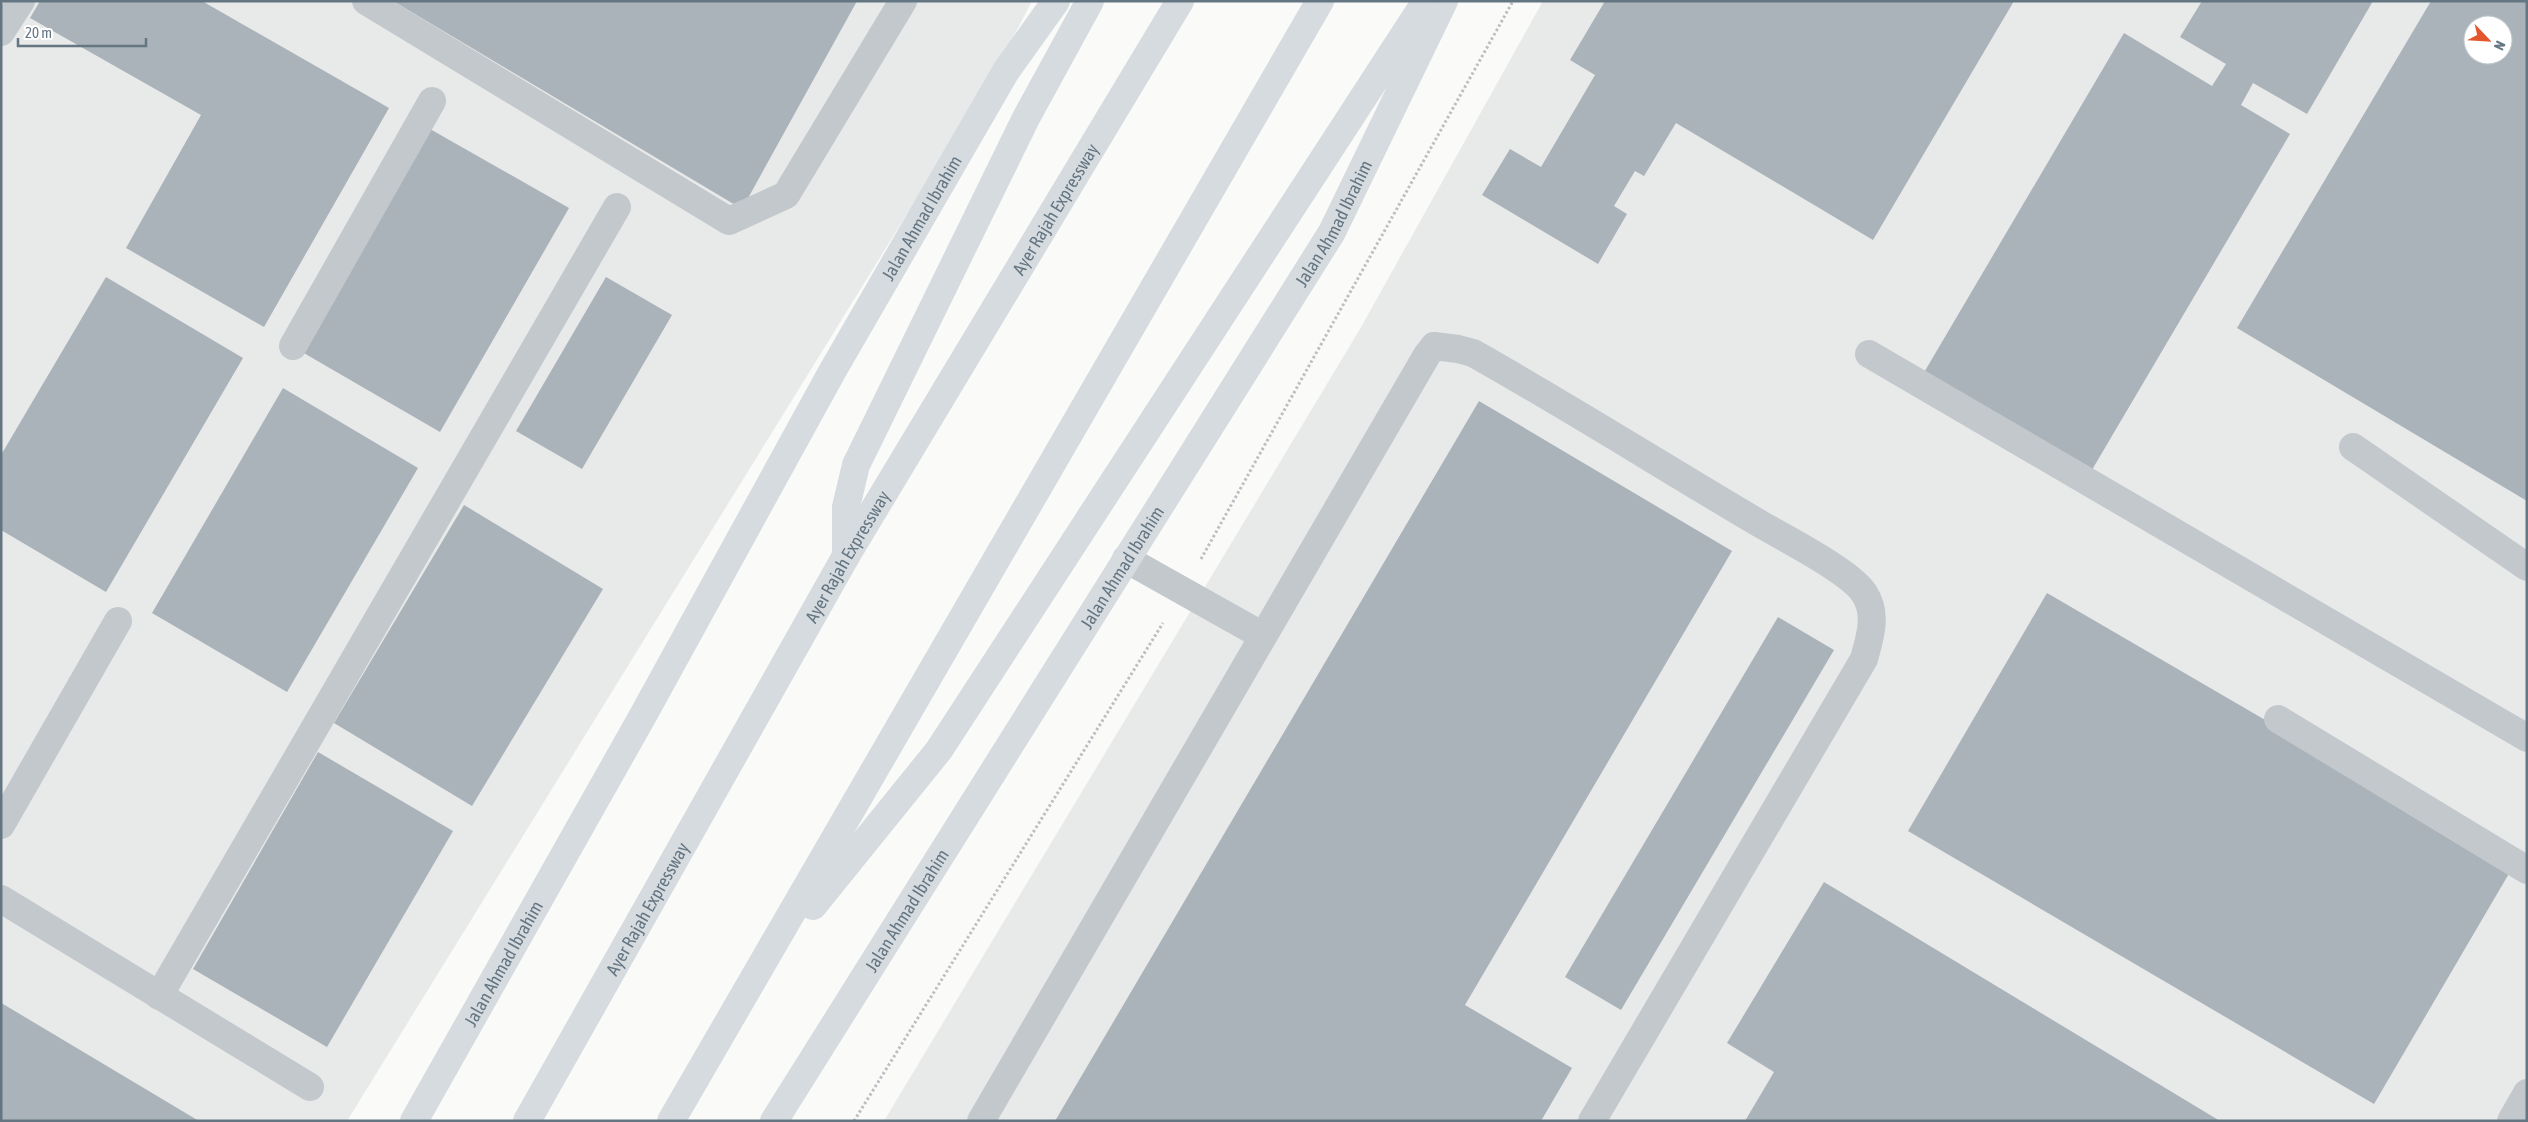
<svg xmlns="http://www.w3.org/2000/svg" width="2528" height="1122" font-family="'Asap Condensed',sans-serif">
  <rect width="100%" height="100%" fill="#fafaf8"/>
  <g fill="#e8e9e9" fill-rule="evenodd">
    <path d="M1,1H1032L997,68L347,1121H1Z"/>
    <path d="M1543,1H2527V1121H884L1360,329ZM2473,25H2503V55H2473Z"/>
  </g>
  <g fill="#aab3b9" fill-rule="evenodd">
    <path d="M40,1H202L389,108L264,327L126,248L201,115L30,18Z"/>
    <path d="M393,1H857L742,209Z"/>
    <path d="M1605,1H2014L1873,240L1676,123L1644,176L1635,171L1614,206L1627,214L1598,264L1482,195L1510,149L1541,167L1595,75L1570,60Z"/>
    <path d="M2202,1H2373L2307,114L2253,83L2241,105L2290,134L2086,480L1919,381L2124,33L2212,86L2226,64L2180,37Z"/>
    <path d="M2431,1H2527V501L2237,328ZM2473,25H2503V55H2473Z"/>
    <path d="M430,129L569,208L440,432L302,352Z"/>
    <path d="M106,277L243,358L106,592L1,530V455Z"/>
    <path d="M606,277L672,315L582,469L516,431Z"/>
    <path d="M283,388L418,468L287,692L152,613Z"/>
    <path d="M1479,401L1732,551L1465,1005L1572,1068L1541,1121H1055Z"/>
    <path d="M464,505L603,589L472,806L334,723Z"/>
    <path d="M2047,593L2514,865L2374,1104L1908,831Z"/>
    <path d="M1778,617L1834,650L1621,1010L1565,977Z"/>
    <path d="M318,752L453,831L327,1047L193,969Z"/>
    <path d="M1824,882L2220,1121H1745L1774,1072L1727,1043Z"/>
    <path d="M1,1003L3,1004L199,1121H1Z"/>
  </g>
  <g fill="none" stroke-linecap="round" stroke-linejoin="round">
    <g stroke="#bbbfc2" stroke-width="3" stroke-dasharray="2.5 2.5" stroke-linecap="butt">
      <path d="M1201,559L1513,1"/>
      <path d="M854,1121L1163,623"/>
    </g>
    <g stroke="#c3c8cc" stroke-width="28">
      <path d="M366,1L729,221L786,195L903,1"/>
      <path d="M1,32L21,1"/>
      <path d="M293,346L432,101"/>
      <path d="M1869,354L2527,738"/>
      <path d="M2353,447L2527,567"/>
      <path d="M1126,559L1263,636"/>
      <path d="M2278,719L2527,870"/>
      <path d="M1,825L118,621"/>
      <path d="M1,899L310,1087"/>
      <path d="M159,996L617,207"/>
      <path d="M981,1121L1427,355L1434,346L1458,349L1473,353C1569,407 1662,466 1757,522C1782,537 1850,571 1864,593C1878,614 1870,637 1864,659L1592,1121"/>
      <path d="M2511,1121L2527,1093"/>
    </g>
    <g stroke="#d6dbdf" stroke-width="28">
      <path id="s1" d="M414,1121L641,719L833,370L1006,71L1056,1"/>
      <path id="s2" d="M774,1121L1332,232L1444,1"/>
    </g>
    <g stroke="#d6dbdf" stroke-width="28">
      <path d="M846,556V507L856,465L1026,118L1090,1"/>
      <path d="M813,906L939,750L1426,1"/>
      <path id="s3" d="M527,1121L846,556L1180,1"/>
      <path d="M671,1121L1320,1"/>
    </g>
  </g>
  <g text-anchor="middle" dominant-baseline="central" stroke-width="5" stroke-linejoin="round" paint-order="stroke">
    <g font-size="18" fill="#657683" stroke="#fff">
      <text stroke="none"><textPath href="#s3" startOffset="1054">Ayer Rajah Expressway</textPath></text>
      <text stroke="none"><textPath href="#s1" startOffset="1036">Jalan Ahmad Ibrahim</textPath></text>
      <text stroke="none"><textPath href="#s2" startOffset="1058">Jalan Ahmad Ibrahim</textPath></text>
      <text stroke="none"><textPath href="#s3" startOffset="649">Ayer Rajah Expressway</textPath></text>
      <text stroke="none"><textPath href="#s2" startOffset="654">Jalan Ahmad Ibrahim</textPath></text>
      <text stroke="none"><textPath href="#s3" startOffset="244">Ayer Rajah Expressway</textPath></text>
      <text stroke="none"><textPath href="#s2" startOffset="249">Jalan Ahmad Ibrahim</textPath></text>
      <text stroke="none"><textPath href="#s1" startOffset="181">Jalan Ahmad Ibrahim</textPath></text>
    </g>
  </g>
  <rect width="2528" height="1122" fill="none" stroke="#657683" stroke-width="5"/>
  <g transform="translate(2488 40) rotate(115)"><circle r="24" fill="#ffffff" stroke="#c1c8cd"/>
  <path d="M0-4L9 19L0 12L-9 19Z" fill="#e4572e"/>
  <text y="-8" font-size="14" font-weight="bold" text-anchor="middle" fill="#657683">N</text>
  </g>
  <path d="M18 38v8h128v-8" fill="none" stroke="#657683" stroke-width="2.5"/>
  <text x="25" y="38" font-size="15" fill="#657683" stroke="#ffffff" stroke-width="4" paint-order="stroke">20 m</text>
</svg>
